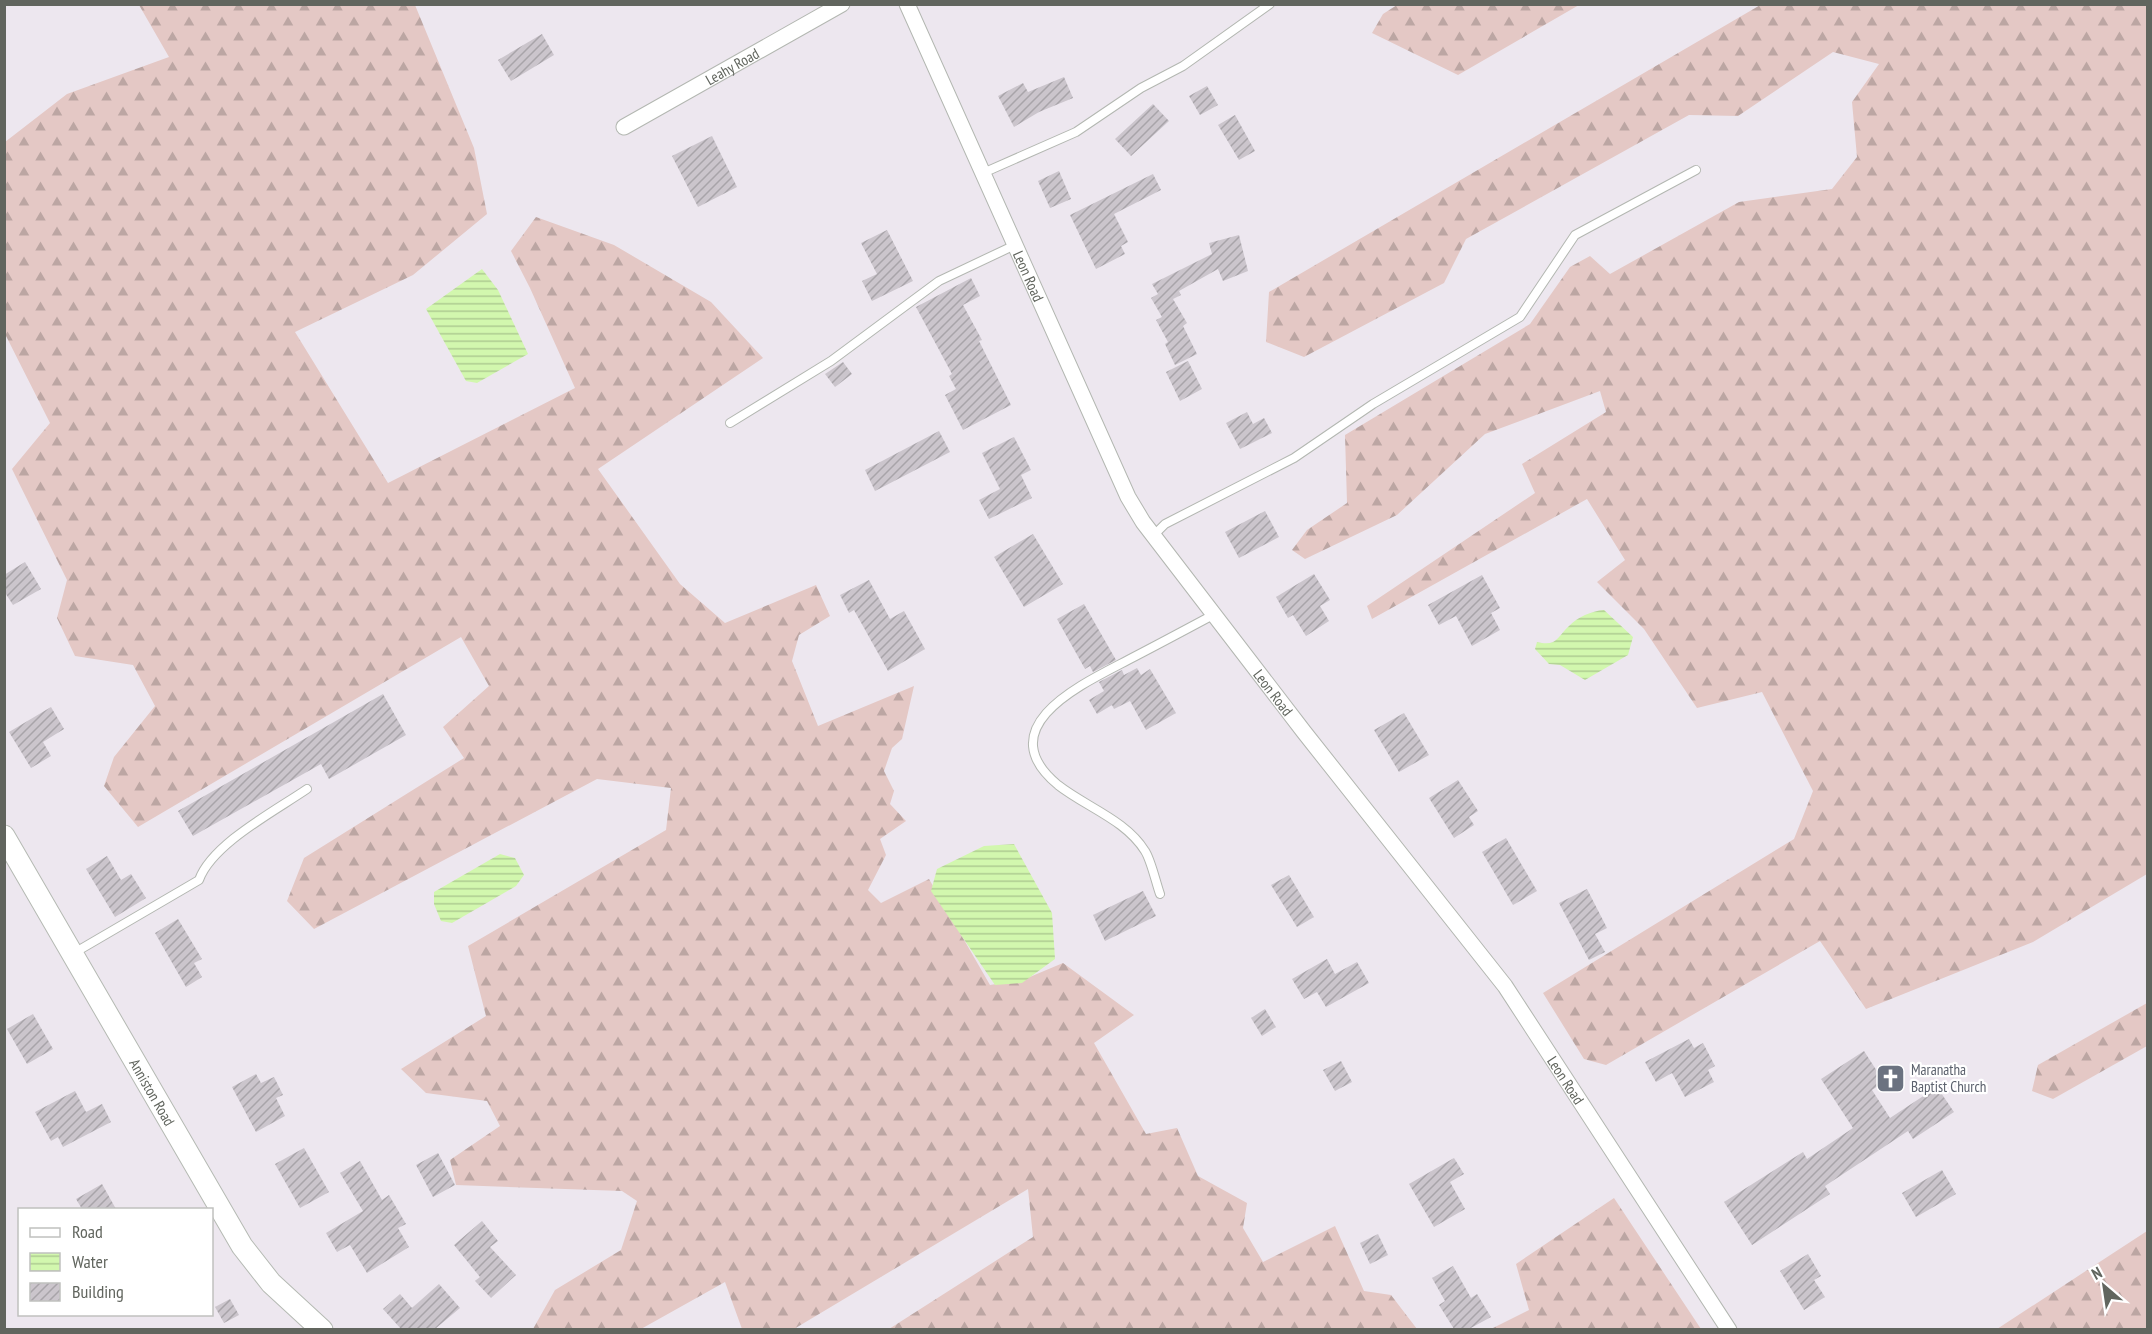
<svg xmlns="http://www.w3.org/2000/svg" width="2152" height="1334" font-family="'PT Sans Narrow',sans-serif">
  <defs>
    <pattern id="forest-firs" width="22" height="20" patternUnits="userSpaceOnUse" patternTransform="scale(1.5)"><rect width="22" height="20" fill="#e4c8c5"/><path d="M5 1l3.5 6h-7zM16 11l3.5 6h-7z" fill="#bca6a3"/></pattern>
    <pattern id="water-rules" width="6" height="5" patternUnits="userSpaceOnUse" patternTransform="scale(1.5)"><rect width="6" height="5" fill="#d2f7ae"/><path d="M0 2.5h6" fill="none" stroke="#aecc91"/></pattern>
    <pattern id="building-hatch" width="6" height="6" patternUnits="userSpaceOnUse" patternTransform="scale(1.5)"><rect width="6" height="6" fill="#cbc5cc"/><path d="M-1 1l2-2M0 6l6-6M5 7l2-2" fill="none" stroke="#a8a4a9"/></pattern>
  </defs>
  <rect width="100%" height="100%" fill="#ede7ef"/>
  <g fill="url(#forest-firs)">
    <path d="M1762,4L2147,5V874L2033,942L1866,1009L1820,941L1606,1065L1584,1059L1543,993L1794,839L1813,791L1762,692L1697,708L1644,629L1597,582L1625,560L1587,499L1372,619L1367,606L1535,493L1522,464L1606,412L1600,391L1485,434L1397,515L1305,559L1292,550L1307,530L1347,503L1345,435L1530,324L1570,267L1590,256L1610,274L1739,202L1832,189L1857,157L1852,102L1879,64L1833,52L1738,116L1689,115L1466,239L1444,283L1304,357L1266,342L1269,292Z"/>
    <path d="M139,5H415L474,148L487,214L413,275L295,332L388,483L575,388L530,288L511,251L536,217L614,245L711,302L763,358L598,469L680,584L725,623L816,585L830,616L799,635L792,661L818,726L914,686L902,739L892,748L884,771L894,791L890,804L906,821L880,839L886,855L868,890L881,903L929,879L990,985L1025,979L1063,963L1134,1015L1094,1043L1146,1134L1177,1128L1198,1176L1247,1203L1243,1228L1263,1262L1335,1226L1364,1291L1391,1295L1417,1329H889L1033,1237L1028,1189L794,1329H742L725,1282L641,1329H533L555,1290L621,1250L637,1201L622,1191L456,1185L450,1160L500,1126L487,1101L426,1093L401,1069L486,1016L468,946L666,830L671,788L597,779L314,929L287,901L304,858L464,758L443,727L489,686L461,637L138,827L104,786L114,757L155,706L133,665L75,656L57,618L67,580L12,469L50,423L5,334V142L67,94L169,57Z"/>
    <path d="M1397,5V4L1579,5L1458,75L1372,33L1383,14Z"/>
    <path d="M2147,1003V1046L2053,1099L2032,1091L2038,1065Z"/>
    <path d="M1614,1198L1701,1329H1491L1529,1310L1516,1264Z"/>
    <path d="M2147,1231V1329H1997Z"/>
  </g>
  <g fill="url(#water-rules)">
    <path d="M482,269L498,290L528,354L477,383L466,381L426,309Z"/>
    <path d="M1604,610L1633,637L1628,655L1585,680L1560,665L1549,664L1535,649L1537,642C1557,647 1557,637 1569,626C1578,617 1591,611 1604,610Z"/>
    <path d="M1014,844L1052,913L1055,959L1022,983L995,985L931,891L937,869L984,846Z"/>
    <path d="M500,854L515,858L524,875L516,886L452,923L441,921L434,904V892Z"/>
  </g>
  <g fill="url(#building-hatch)">
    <path d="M542,34L554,55L511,81L498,60Z"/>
    <path d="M1064,77L1073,98L1039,112L1014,127L998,96L1023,83L1028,92Z"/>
    <path d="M1207,86L1218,105L1200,115L1189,96Z"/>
    <path d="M1153,104L1169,121L1131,156L1115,139Z"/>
    <path d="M1235,115L1255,151L1239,160L1218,125Z"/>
    <path d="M712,136L737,187L698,207L672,156Z"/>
    <path d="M1059,171L1071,199L1050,208L1038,181Z"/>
    <path d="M1153,174L1161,190L1114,214L1128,242L1121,246L1125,254L1096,269L1070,215Z"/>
    <path d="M887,230L913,281L872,301L862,281L877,274L861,243Z"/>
    <path d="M1239,235L1248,271L1223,281L1218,269L1179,291L1181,295L1173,299L1187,323L1183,326L1197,354L1175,365L1165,344L1168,342L1156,320L1162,317L1151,298L1158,294L1152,284L1212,254L1209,243Z"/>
    <path d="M971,278L980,296L963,305L982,340L979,341L1011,405L963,430L945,395L956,389L949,376L952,374L916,307Z"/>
    <path d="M1188,361L1202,389L1180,401L1166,372Z"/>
    <path d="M843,362L852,374L835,387L825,374Z"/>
    <path d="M1247,412L1253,424L1264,418L1272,433L1240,449L1226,423Z"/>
    <path d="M939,431L950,452L875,491L865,470Z"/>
    <path d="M1014,437L1031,470L1021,475L1032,498L989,519L979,500L1000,489L982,453Z"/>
    <path d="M1265,511L1279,537L1239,558L1225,532Z"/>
    <path d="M1033,534L1063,584L1024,607L994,557Z"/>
    <path d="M25,562L41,589L13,605L4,591V575Z"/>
    <path d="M1314,574L1330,600L1320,606L1329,621L1306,636L1293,615L1288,618L1276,597Z"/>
    <path d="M1482,575L1500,608L1491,613L1500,630L1472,646L1456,616L1439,625L1428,605Z"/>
    <path d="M869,580L890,619L904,611L925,649L888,671L854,610L849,613L840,595Z"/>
    <path d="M1084,604L1116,660L1093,672L1090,666L1085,669L1057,619Z"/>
    <path d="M1137,668L1141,675L1150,669L1176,713L1146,730L1130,701L1114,709L1112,705L1097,714L1089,700L1104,691L1099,682L1122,670L1124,675Z"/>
    <path d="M383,694L406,735L329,779L321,764L193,836L178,811Z"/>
    <path d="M51,707L64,729L43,742L51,756L31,768L9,732Z"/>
    <path d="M1404,713L1429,755L1399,772L1374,730Z"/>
    <path d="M1458,780L1478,811L1469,817L1474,825L1454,838L1429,798Z"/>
    <path d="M1506,838L1537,891L1513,905L1482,852Z"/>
    <path d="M107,856L121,880L131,874L146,898L115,917L86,869Z"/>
    <path d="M1289,875L1314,917L1297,927L1271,885Z"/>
    <path d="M1587,889L1607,928L1595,934L1605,952L1589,960L1559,903Z"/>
    <path d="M1143,891L1156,916L1105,941L1093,915Z"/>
    <path d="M178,919L202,959L194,963L202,977L186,987L155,933Z"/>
    <path d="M1327,959L1335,974L1357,962L1369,983L1326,1007L1317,992L1304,999L1292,979Z"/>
    <path d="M1265,1009L1276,1027L1262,1036L1251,1018Z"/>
    <path d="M33,1014L53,1049L27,1064L7,1029Z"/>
    <path d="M1689,1039L1694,1048L1703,1043L1715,1066L1708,1070L1714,1082L1685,1097L1672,1073L1656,1082L1645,1062Z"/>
    <path d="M1864,1051L1884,1082L1872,1090L1890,1118L1937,1087L1954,1112L1913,1139L1908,1131L1825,1186L1830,1194L1752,1245L1724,1202L1803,1152L1807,1159L1853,1128L1821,1079Z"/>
    <path d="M1341,1061L1352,1082L1335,1091L1323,1070Z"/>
    <path d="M256,1074L261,1083L274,1077L283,1095L276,1098L285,1116L256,1132L232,1087Z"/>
    <path d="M75,1091L86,1112L102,1104L111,1122L63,1147L58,1137L51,1141L35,1112Z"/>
    <path d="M304,1148L329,1192L300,1208L275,1164Z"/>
    <path d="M438,1153L455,1185L433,1197L416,1165Z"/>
    <path d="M1454,1158L1464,1174L1450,1182L1465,1209L1434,1227L1409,1184Z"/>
    <path d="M360,1161L382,1200L389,1195L406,1224L398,1228L409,1247L367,1273L350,1245L337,1252L326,1233L363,1211L340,1173Z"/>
    <path d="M1942,1170L1956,1194L1916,1217L1902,1193Z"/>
    <path d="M102,1184L116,1209H82L76,1199Z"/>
    <path d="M482,1221L498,1241L490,1247L516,1275L491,1298L475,1281L480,1277L454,1245Z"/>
    <path d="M1378,1234L1388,1255L1370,1264L1360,1243Z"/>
    <path d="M1808,1254L1821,1276L1814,1280L1825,1297L1804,1310L1780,1271Z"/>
    <path d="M1453,1266L1471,1298L1477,1294L1491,1317L1469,1329H1454L1439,1305L1445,1301L1432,1278Z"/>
    <path d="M439,1284L460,1308L435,1329H401L383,1309L400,1294L412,1308Z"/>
    <path d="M230,1299L239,1315L224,1323L215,1307Z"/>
  </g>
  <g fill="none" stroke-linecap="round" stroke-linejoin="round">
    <defs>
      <g id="lane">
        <path d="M983,173L1076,132L1141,88L1183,66L1270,4"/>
        <path d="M730,423L831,361L939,281L1015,245"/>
        <path d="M1153,536L1165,524L1294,458L1373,404L1520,317L1575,235L1696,170"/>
        <path d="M1160,894C1156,883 1151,860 1145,851C1126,820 1086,807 1058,785C988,727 1082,684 1128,660C1157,645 1185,630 1213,615"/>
        <path d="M74,953L199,880C212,844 275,811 307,789"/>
      </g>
      <g id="street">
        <path id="s1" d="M907,4L1128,497L1143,522L1304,732L1505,986L1729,1330"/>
        <path id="s2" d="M624,127L842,4"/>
      </g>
      <g id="secondary">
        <path id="s3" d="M4,836L242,1246L271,1283L322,1330"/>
      </g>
    </defs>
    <use href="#lane" stroke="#b3b7b1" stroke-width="10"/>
    <use href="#street" stroke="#b3b7b1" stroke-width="17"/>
    <use href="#secondary" stroke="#b5bab3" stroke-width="23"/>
    <use href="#lane" stroke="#fff" stroke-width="8"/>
    <use href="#street" stroke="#fff" stroke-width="15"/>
    <use href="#secondary" stroke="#fff" stroke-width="21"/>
  </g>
  <defs>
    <symbol id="church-square" viewBox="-11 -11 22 22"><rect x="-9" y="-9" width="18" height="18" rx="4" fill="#6b7280" stroke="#fff"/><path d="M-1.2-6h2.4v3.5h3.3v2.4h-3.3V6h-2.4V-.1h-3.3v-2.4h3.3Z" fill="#fff"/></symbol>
  </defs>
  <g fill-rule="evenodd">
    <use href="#church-square" x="1874" y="1062" width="33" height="33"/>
  </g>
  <g text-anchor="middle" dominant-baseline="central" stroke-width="4.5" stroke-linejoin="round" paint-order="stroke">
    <g font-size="15" fill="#61655e" stroke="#fff">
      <text stroke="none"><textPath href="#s2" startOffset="124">Leahy Road</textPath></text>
      <text stroke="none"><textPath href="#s1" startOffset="298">Leon Road</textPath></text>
      <text stroke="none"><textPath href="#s1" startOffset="784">Leon Road</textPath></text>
      <text stroke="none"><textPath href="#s1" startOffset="1270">Leon Road</textPath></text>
      <text stroke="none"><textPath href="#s3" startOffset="296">Anniston Road</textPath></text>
    </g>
    <g font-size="15" fill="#5b616d" stroke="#fff" text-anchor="start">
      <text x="1911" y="1069">Maranatha<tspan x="1911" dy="17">Baptist Church</tspan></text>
    </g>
  </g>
  <rect width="2152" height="1334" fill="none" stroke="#61655e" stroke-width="12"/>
  <rect x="18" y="1208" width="195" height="108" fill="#ffffff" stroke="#c0c1bf" stroke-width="1.5"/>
  <rect x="30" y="1228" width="30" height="9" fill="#ffffff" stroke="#c0c1bf" stroke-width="1.5"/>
  <text x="72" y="1238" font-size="18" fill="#61655e">Road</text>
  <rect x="30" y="1253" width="30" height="18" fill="url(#water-rules)" stroke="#c0c1bf" stroke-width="1.5"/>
  <text x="72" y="1268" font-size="18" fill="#61655e">Water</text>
  <rect x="30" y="1283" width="30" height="18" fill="url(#building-hatch)" stroke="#c0c1bf" stroke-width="1.5"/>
  <text x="72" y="1298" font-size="18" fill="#61655e">Building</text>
  <g transform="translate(2104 1286) rotate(331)" stroke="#ffffff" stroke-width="4.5" paint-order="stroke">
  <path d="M0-4.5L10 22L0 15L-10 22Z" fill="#61655e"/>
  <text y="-9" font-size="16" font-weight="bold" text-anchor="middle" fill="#61655e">N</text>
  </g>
</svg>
